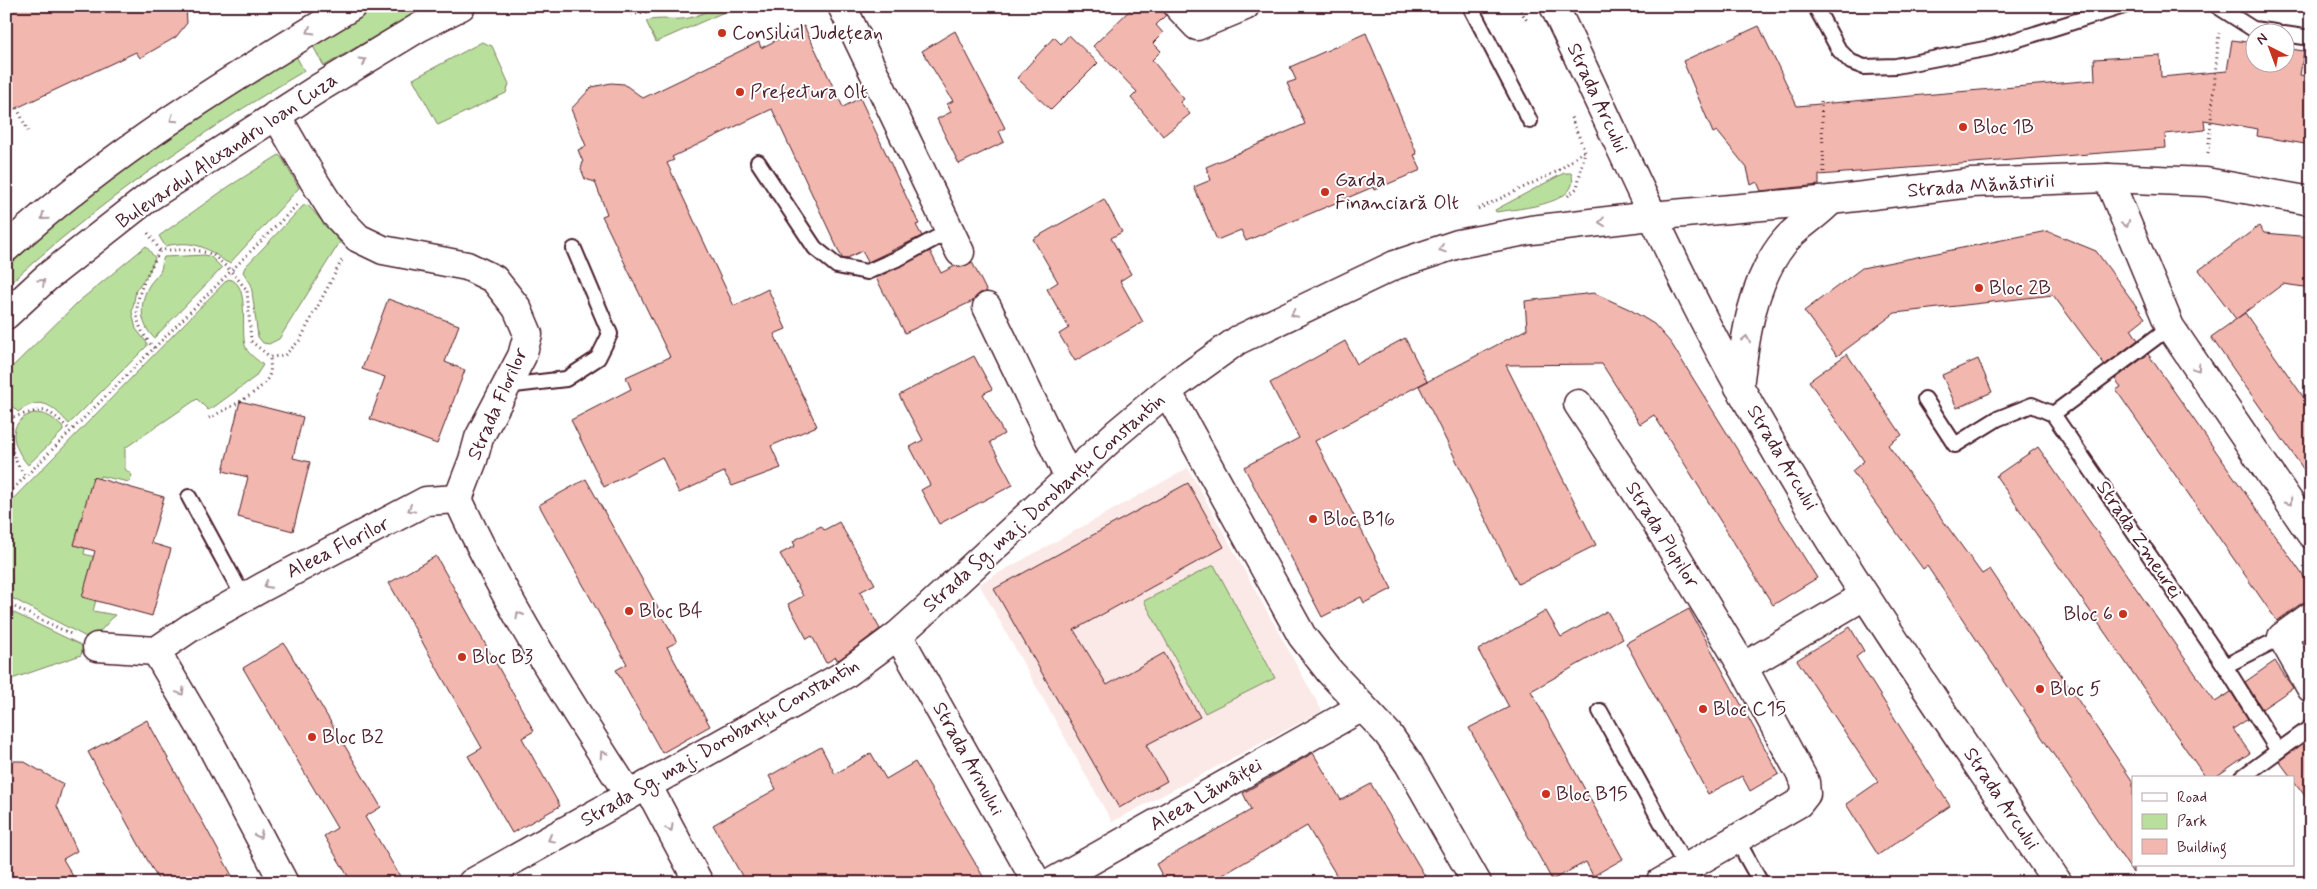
<svg xmlns="http://www.w3.org/2000/svg" width="2317" height="889" font-family="Mynerve,sans-serif">
  <rect width="100%" height="100%" fill="#fff"/>
  <filter id="ink" filterUnits="userSpaceOnUse"><feTurbulence type="fractalNoise" baseFrequency=".02" numOctaves="2"/><feDisplacementMap in="SourceGraphic" scale="10" xChannelSelector="R" yChannelSelector="G"/><feConvolveMatrix kernelMatrix="1 2 1 2 8 2 1 2 1" color-interpolation-filters="sRGB"/></filter>
  <g filter="url(#ink)">
    <path fill="#fbe9e7" d="M1188,468L1322,711L1112,822L979,584Z"/>
    <g fill="#b8e09c" stroke="#818064">
      <path d="M371,6H427L324,66L310,41Z"/>
      <path d="M715,6H738L656,42L646,21C661,17 674,21 689,18C698,16 708,11 715,6Z"/>
      <path d="M482,42L492,46L509,84L506,93L438,125L413,79Z"/>
      <path d="M293,50L304,71C198,134 97,203 6,287V256L30,235Z"/>
      <path d="M279,155L282,158L299,188L230,263L226,262C205,246 193,240 165,246L159,236L228,187Z"/>
      <path d="M1564,173H1571C1584,205 1514,209 1496,212L1495,210Z"/>
      <path d="M308,205L340,242L279,339L269,344L263,343L258,337L251,284L243,272L245,267L303,206Z"/>
      <path d="M146,246L155,258L149,272L136,290L132,312L136,329L147,343V346L69,424C52,405 41,395 18,412L6,400V373L78,302Z"/>
      <path d="M205,255L211,257L222,268L154,338C139,323 139,302 150,284C153,280 157,276 160,272C163,267 161,262 164,257Z"/>
      <path d="M228,279C252,282 239,332 246,348C249,355 258,360 263,365L255,377L214,407L208,410L197,399L125,448V469L132,475L129,482L100,476L84,554L107,560L93,611L115,615L92,640L6,595V506Z"/>
      <path d="M33,413C47,413 54,418 63,428V431L28,465C12,446 5,423 33,413Z"/>
      <path d="M1214,565L1275,678L1205,713L1144,601Z"/>
      <path d="M6,609L83,646L81,655L6,681Z"/>
    </g>
    <g fill="#f2b7ae" stroke="#4a1f2b">
      <path d="M6,6H186L187,23L176,37L140,58L136,52L6,113Z"/>
      <path d="M1134,6H1163L1166,15L1156,25L1163,33L1153,43L1161,51L1152,60L1184,99L1180,102L1190,114L1163,136L1131,98L1137,92L1093,46Z"/>
      <path d="M804,26L843,107L860,98L919,224L916,225L922,236L868,262L862,251L845,259L842,258L772,109L672,157L674,160L667,163L734,306L768,289L786,329L774,334L817,426L771,446L781,468L732,486L724,472L679,493L662,457L604,487L571,420L631,389L626,377L670,357L602,216L607,214L595,182L585,179L581,169L583,162L578,150L586,146L571,109L592,87L611,83L624,84L643,98L759,42L761,48Z"/>
      <path d="M1759,26L1797,106L2095,80L2094,59L2160,55L2161,77L2227,71L2232,40L2254,43V62H2284V48L2304,51L2300,75L2311,77V145L2257,136L2258,129L2204,120L2205,130L2165,134L2166,148L1819,175V185L1761,191L1757,182L1751,185L1747,168L1717,131L1713,133L1683,61Z"/>
      <path d="M955,31L1005,128L999,131L1004,142L959,164L937,119L951,112L947,104L953,101L922,51Z"/>
      <path d="M1366,33L1417,154L1414,155L1421,170L1374,190L1373,187L1246,241L1241,230L1217,240L1194,187L1211,180L1206,167L1305,124L1287,83L1296,80L1290,67Z"/>
      <path d="M1069,35L1098,63L1051,110L1017,78L1054,37L1061,44Z"/>
      <path d="M1104,199L1122,232L1111,238L1131,274L1120,281L1143,322L1075,361L1059,334L1069,328L1047,289L1058,282L1033,239Z"/>
      <path d="M2259,226L2264,233L2311,237V288L2283,284L2236,319L2199,270Z"/>
      <path d="M2047,231L2096,251L2145,318L2131,329L2138,340L2105,365L2053,295L1895,313L1837,356L1804,311L1862,268Z"/>
      <path d="M930,251L941,273L955,266H966L972,262L987,292L980,293L973,301L905,333L876,278Z"/>
      <path d="M1594,293L1629,309L1654,324L1671,343L1817,578L1773,605L1654,415L1640,424L1602,364L1506,365L1596,545L1518,584L1419,386L1527,329L1525,301Z"/>
      <path d="M388,299L459,325L445,362L465,370L437,444L370,419L385,377L362,369Z"/>
      <path d="M2245,313L2311,408V480L2211,337Z"/>
      <path d="M1405,338L1427,381L1315,441L1392,589L1364,603L1361,597L1322,617L1244,467L1299,438L1270,383L1345,341L1357,364Z"/>
      <path d="M1847,354L1902,435L1888,445L1982,574L1990,569L2133,782V873L1927,566L1923,569L1852,471L1864,461L1809,381Z"/>
      <path d="M2148,354L2311,587V601L2302,603L2277,621L2116,390L2121,387L2115,379Z"/>
      <path d="M974,356L992,389L983,394L1004,434L990,442L1013,485L939,524L921,490L930,485L910,447L923,440L899,395Z"/>
      <path d="M1978,359L1992,392L1957,408L1942,375Z"/>
      <path d="M240,401L303,417L293,458L310,462L293,531L238,517L248,477L223,471Z"/>
      <path d="M2038,447L2215,702L2231,692L2248,719L2233,729L2250,753L2214,778H2206L1996,476Z"/>
      <path d="M93,477L164,497L151,543L171,549L152,616L82,597L95,551L74,545Z"/>
      <path d="M586,479L677,642L667,647L710,726L662,753L616,670L627,664L539,505Z"/>
      <path d="M1188,483L1224,547L1074,630L1107,685L1164,653L1200,717L1146,745L1167,781L1119,808L994,589Z"/>
      <path d="M839,522L875,584L860,592L880,629L840,659L837,660L836,657L826,663L812,636L807,639L788,604L803,596L780,554L795,546L793,541L821,526L824,530Z"/>
      <path d="M436,556L534,731L522,738L560,806L512,833L468,756L482,748L389,583Z"/>
      <path d="M1689,609L1779,774L1750,791L1742,776L1708,794L1626,643Z"/>
      <path d="M1546,611L1561,637L1607,611L1623,639L1531,691L1623,859L1593,876L1586,862L1552,880L1469,728L1509,707L1478,650Z"/>
      <path d="M1850,627L1864,651L1856,657L1950,806L1878,855L1846,804L1878,782L1797,660Z"/>
      <path d="M284,643L381,807L365,817L404,883H352L324,836L337,828L243,668Z"/>
      <path d="M2275,661L2293,688L2262,709L2245,682Z"/>
      <path d="M147,720L236,883H160L88,752Z"/>
      <path d="M2311,738V804L2279,761Z"/>
      <path d="M821,747L835,774L871,753L886,779L915,762L987,883H746L713,825L776,789L769,776Z"/>
      <path d="M1313,753L1341,800L1371,784L1429,883H1341L1307,826L1209,883H1166L1156,864L1251,810L1243,793Z"/>
      <path d="M6,761H23L63,784L57,806L77,851L63,859L77,883H6Z"/>
    </g>
    <g fill="none" stroke-linecap="round" stroke-linejoin="round">
      <defs>
        <g id="service">
          <path d="M1470,6L1530,121"/>
          <path d="M1815,6L1839,50L1851,62L1864,67L1896,66L1990,48L2124,6"/>
          <path d="M2217,6L2253,29L2276,32"/>
          <path d="M2284,34L2311,38"/>
          <path d="M758,162L815,248L837,266L867,272L901,257L949,231"/>
          <path d="M506,386L566,379L598,358L610,334L574,249"/>
          <path d="M1925,399L1955,445L1997,419L2032,405L2053,414L2225,666L2278,751L2311,727"/>
          <path d="M2053,414L2170,327"/>
          <path d="M189,497L244,598"/>
          <path d="M2225,666L2282,637"/>
          <path d="M1600,711L1687,869"/>
          <path d="M2241,778L2278,751"/>
          <path d="M1737,840L1761,883"/>
        </g>
        <g id="minor">
          <path d="M842,6L960,252"/>
          <path d="M1178,6L1197,26L1245,6"/>
          <path d="M1554,6C1615,133 1671,263 1739,386C1834,559 1948,720 2058,883"/>
          <path d="M276,115L314,181L335,214L358,238L383,250L467,266L494,279L517,308L528,334L522,356L479,438L473,460L458,499"/>
          <path d="M2108,178L2170,327L2311,534"/>
          <path d="M987,307L1068,476"/>
          <path d="M1167,391L1302,636L1330,672L1388,734L1409,764L1477,883"/>
          <path d="M1578,404L1654,519L1743,667L1805,782L1806,794L1799,803L1660,883"/>
          <path d="M458,499C505,602 567,699 629,795"/>
          <path d="M2311,616L2282,637L2311,688"/>
          <path d="M898,635L1037,883"/>
          <path d="M97,647L156,651"/>
          <path d="M156,651L190,628L263,587L426,501L458,499"/>
          <path d="M156,651L210,743L284,883"/>
          <path d="M1743,667L1864,596"/>
          <path d="M647,785L699,883"/>
          <path d="M1051,883L1362,707"/>
        </g>
        <g id="tertiary">
          <path d="M1739,387C1745,337 1752,281 1785,241C1798,225 1817,216 1831,200"/>
          <path d="M472,883L844,675L898,635L928,608L1117,433L1167,391L1238,340L1395,265L1458,244L1531,230L1651,216L1831,200L1971,183L2108,178L2206,182L2311,201"/>
        </g>
        <g id="secondary">
          <path d="M6,248C110,153 232,78 352,6"/>
          <path d="M6,315L46,278L149,197L319,88L418,28L461,6"/>
        </g>
      </defs>
      <use href="#service" stroke="#4a1f2b" stroke-width="18"/>
      <use href="#minor" stroke="#4a1f2b" stroke-width="31"/>
      <use href="#tertiary" stroke="#4a1f2b" stroke-width="31"/>
      <use href="#secondary" stroke="#4a1f2b" stroke-width="31"/>
      <g stroke="#4a1f2b" stroke-width="3" stroke-dasharray="1 4" stroke-linecap="butt">
        <path d="M761,6V8"/>
        <path d="M1518,6L1527,21"/>
        <path d="M631,15L671,6"/>
        <path d="M1821,101L1824,173"/>
        <path d="M17,108L28,131"/>
        <path d="M2208,153L2219,33"/>
        <path d="M1568,196L1577,188L1585,151L1570,115"/>
        <path d="M1478,209L1558,171L1584,151"/>
        <path d="M148,233L160,250H196L212,254L231,271L247,290L251,341L270,357L284,356L300,340L342,260"/>
        <path d="M154,348C122,314 142,285 160,250"/>
        <path d="M6,411L12,417C46,410 42,403 70,430"/>
        <path d="M12,417C8,438 11,460 26,476"/>
        <path d="M209,418C224,410 265,392 270,373C271,369 270,362 270,357"/>
        <path d="M6,496L297,205"/>
        <path d="M6,603L71,634"/>
      </g>
      <use href="#service" stroke="#fff" stroke-width="14"/>
      <use href="#minor" stroke="#fff" stroke-width="28"/>
      <use href="#tertiary" stroke="#fff" stroke-width="28"/>
      <use href="#secondary" stroke="#fff" stroke-width="28"/>
    </g>
    <defs><path id="oneway-chevron" d="M-2-3.5L2.5 0L-2 3.5" fill="none" stroke-width="1.6" stroke-linecap="round" stroke-linejoin="round" transform="scale(1.25)"/></defs>
    <g stroke="#ae9aa0">
      <use href="#oneway-chevron" transform="translate(310 31) rotate(149)"/>
      <use href="#oneway-chevron" transform="translate(363 61) rotate(-31)"/>
      <use href="#oneway-chevron" transform="translate(173 119) rotate(145)"/>
      <use href="#oneway-chevron" transform="translate(44 217) rotate(141)"/>
      <use href="#oneway-chevron" transform="translate(1602 222) rotate(173)"/>
      <use href="#oneway-chevron" transform="translate(2126 224) rotate(68)"/>
      <use href="#oneway-chevron" transform="translate(1442 249) rotate(161)"/>
      <use href="#oneway-chevron" transform="translate(42 282) rotate(-42)"/>
      <use href="#oneway-chevron" transform="translate(1294 314) rotate(154)"/>
      <use href="#oneway-chevron" transform="translate(1746 339) rotate(-79)"/>
      <use href="#oneway-chevron" transform="translate(2197 368) rotate(56)"/>
      <use href="#oneway-chevron" transform="translate(2289 502) rotate(56)"/>
      <use href="#oneway-chevron" transform="translate(411 509) rotate(151)"/>
      <use href="#oneway-chevron" transform="translate(267 585) rotate(152)"/>
      <use href="#oneway-chevron" transform="translate(519 615) rotate(-120)"/>
      <use href="#oneway-chevron" transform="translate(181 692) rotate(59)"/>
      <use href="#oneway-chevron" transform="translate(603 754) rotate(-123)"/>
      <use href="#oneway-chevron" transform="translate(670 828) rotate(62)"/>
      <use href="#oneway-chevron" transform="translate(259 835) rotate(63)"/>
      <use href="#oneway-chevron" transform="translate(551 839) rotate(151)"/>
    </g>
  </g>
  <g fill="#c8321e" stroke="#fff" stroke-width="2">
    <circle cx="722" cy="33" r="5"/>
    <circle cx="740" cy="92" r="5"/>
    <circle cx="1963" cy="127" r="5"/>
    <circle cx="1325" cy="192" r="5"/>
    <circle cx="1979" cy="288" r="5"/>
    <circle cx="1313" cy="519" r="5"/>
    <circle cx="629" cy="611" r="5"/>
    <circle cx="2123" cy="614" r="5"/>
    <circle cx="462" cy="657" r="5"/>
    <circle cx="2040" cy="689" r="5"/>
    <circle cx="1703" cy="709" r="5"/>
    <circle cx="312" cy="737" r="5"/>
    <circle cx="1546" cy="794" r="5"/>
  </g>
  <g text-anchor="middle" dominant-baseline="central" stroke-width="4" stroke-linejoin="round" paint-order="stroke">
    <g font-size="20" fill="#4a1f2b" stroke="#fff" text-anchor="start">
      <text x="732" y="33">Consiliul Județean</text>
      <text x="750" y="92">Prefectura Olt</text>
      <text x="1973" y="127">Bloc 1B</text>
      <text x="1335" y="180">Garda<tspan x="1335" dy="23">Financiară Olt</tspan></text>
      <text x="1989" y="288">Bloc 2B</text>
      <text x="1323" y="519">Bloc B16</text>
      <text x="639" y="611">Bloc B4</text>
      <text x="2113" y="614" text-anchor="end">Bloc 6</text>
      <text x="472" y="657">Bloc B3</text>
      <text x="2050" y="689">Bloc 5</text>
      <text x="1713" y="709">Bloc C15</text>
      <text x="322" y="737">Bloc B2</text>
      <text x="1556" y="794">Bloc B15</text>
    </g>
    <g font-size="20" fill="#4a1f2b" stroke="#fff">
      <text transform="translate(1597 98) rotate(65)">Strada Arcului</text>
      <text transform="translate(227 151) rotate(-34)">Bulevardul Alexandru Ioan Cuza</text>
      <text transform="translate(1981 186) rotate(-4)">Strada Mănăstirii</text>
      <text transform="translate(498 404) rotate(-66)">Strada Florilor</text>
      <text transform="translate(1782 458) rotate(59)">Strada Arcului</text>
      <text transform="translate(1044 503) rotate(-42)">Strada Sg. maj. Dorobanțu Constantin</text>
      <text transform="translate(1662 535) rotate(58)">Strada Plopilor</text>
      <text transform="translate(2139 540) rotate(56)">Strada Zmeurei</text>
      <text transform="translate(338 548) rotate(-27)">Aleea Florilor</text>
      <text transform="translate(720 743) rotate(-30)">Strada Sg. maj. Dorobanțu Constantin</text>
      <text transform="translate(968 759) rotate(61)">Strada Arinului</text>
      <text transform="translate(1206 795) rotate(-30)">Aleea Lămâiței</text>
      <text transform="translate(2001 799) rotate(56)">Strada Arcului</text>
    </g>
  </g>
  <rect width="2317" height="889" fill="none" stroke="#fff" stroke-width="25"/>
  <rect x="12" y="12" width="2292" height="864" fill="none" stroke="#4a1f2b" stroke-width="2" filter="url(#ink)"/>
  <rect x="2132" y="776" width="162" height="90" fill="#ffffff" stroke="#b7a5aa"/>
  <rect x="2142" y="793" width="25" height="8" fill="#ffffff" stroke="#b7a5aa"/>
  <text x="2177" y="802" font-size="15" fill="#4a1f2b">Road</text>
  <rect x="2142" y="814" width="25" height="15" fill="#b8e09c" stroke="#b7a5aa"/>
  <text x="2177" y="826" font-size="15" fill="#4a1f2b">Park</text>
  <rect x="2142" y="839" width="25" height="15" fill="#f2b7ae" stroke="#b7a5aa"/>
  <text x="2177" y="852" font-size="15" fill="#4a1f2b">Building</text>
  <g transform="translate(2270 48) rotate(318)"><circle r="24" fill="#ffffff" stroke="#b7a5aa"/>
  <path d="M0-4L9 19L0 12L-9 19Z" fill="#c8321e"/>
  <text y="-8" font-size="14" font-weight="bold" text-anchor="middle" fill="#4a1f2b">N</text>
  </g>
</svg>
